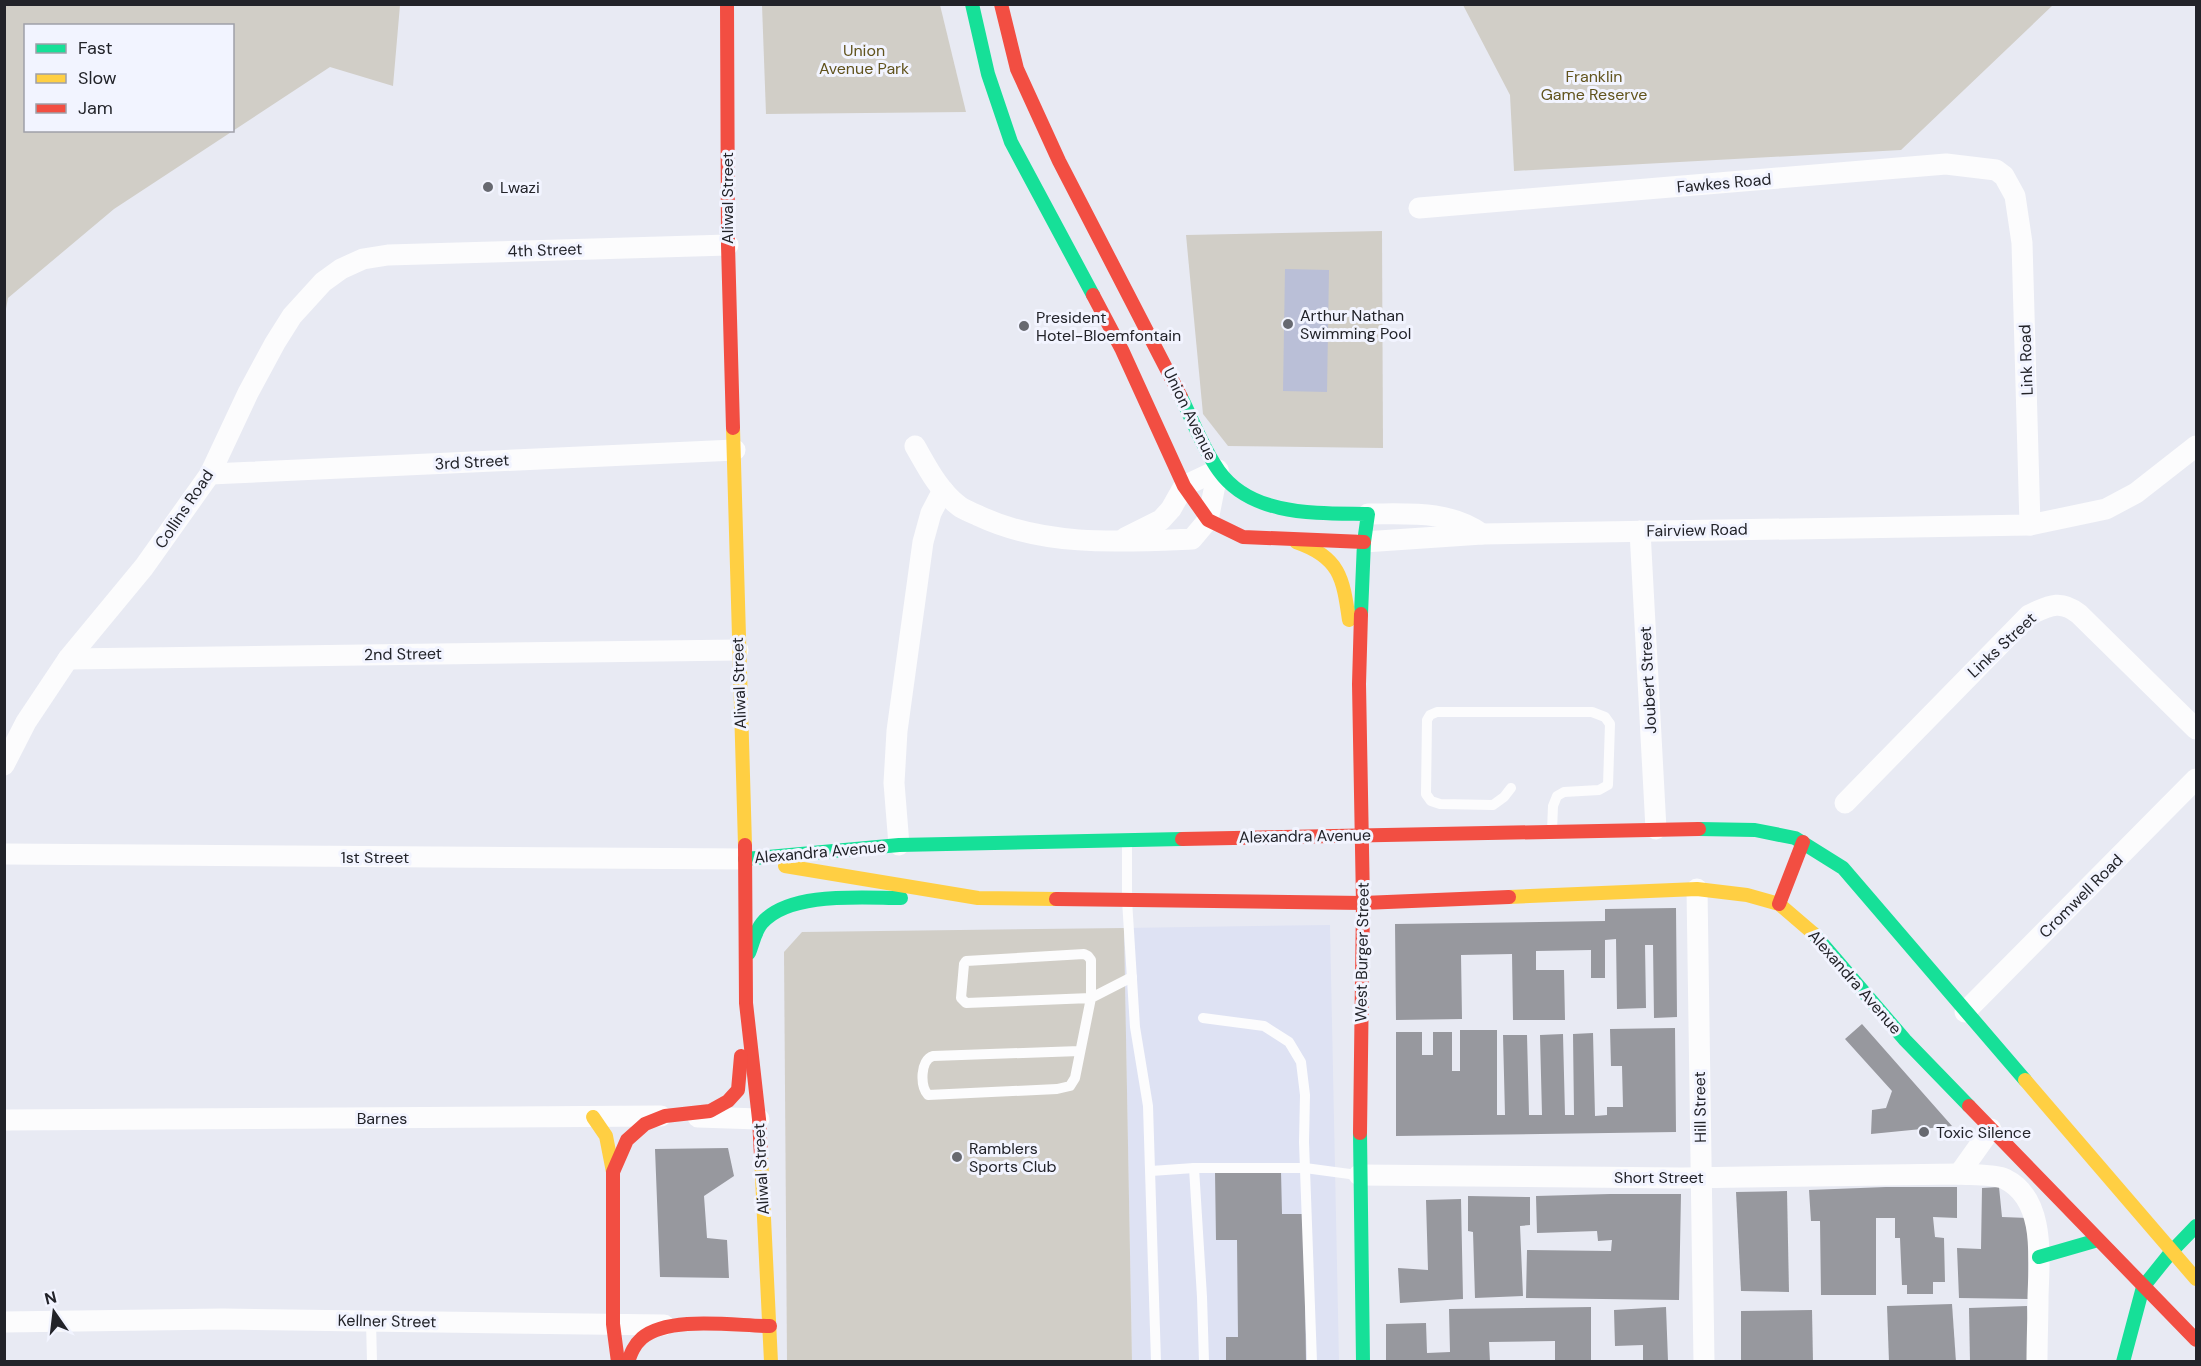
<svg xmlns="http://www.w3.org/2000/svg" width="2201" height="1366" font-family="'DM Sans',sans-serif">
  <rect width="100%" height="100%" fill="#e8eaf3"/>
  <path fill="#dee2f3" d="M1330,925L1339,1361H1132L1124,928Z"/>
  <g fill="#d1cec7" fill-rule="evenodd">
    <path d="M5,4L400,5L393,86L330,67L114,209L8,298L5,314ZM26,26H232V130H26Z"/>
    <path d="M762,5H940L966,112L766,114Z"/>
    <path d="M1463,5H2053L1901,150L1514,171L1510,95Z"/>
    <path d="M1382,231L1383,448L1228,446L1203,414L1186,235Z"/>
    <path d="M1124,928L1132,1361H787L784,952L802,932Z"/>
  </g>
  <path fill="#babfd7" d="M1285,269L1329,270L1327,392L1283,391Z"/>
  <g fill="#97989e">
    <path d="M1676,908L1677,1017L1654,1018L1653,945H1645L1646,1008L1617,1009L1616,939L1605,940V978H1591V950L1536,951V970H1564L1565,1020H1513L1512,954L1461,955L1462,1019L1396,1020L1395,924L1605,921V909Z"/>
    <path d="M1862,1024L1952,1126L1871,1134L1872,1110L1886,1108L1892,1091L1845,1039Z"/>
    <path d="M1675,1028L1676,1132L1396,1136V1032H1422V1055H1433V1032H1452V1071H1460V1030H1497V1115H1505L1503,1035H1527L1529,1115H1542L1540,1035L1563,1034L1565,1115H1574L1573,1034L1593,1033L1595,1116L1607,1115V1107H1623L1622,1066H1611L1610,1029Z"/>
    <path d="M728,1148L734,1176L704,1196L707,1238L727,1240L729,1278L660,1277L655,1149Z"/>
    <path d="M1281,1171L1282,1214H1304L1306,1362H1226V1337H1238L1237,1240H1216L1215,1172Z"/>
    <path d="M1886,1187H1957V1218L1933,1217L1935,1237L1944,1238L1945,1282H1933V1294H1907V1285H1902L1900,1238H1895V1218H1876V1295H1821L1820,1221H1811L1809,1190Z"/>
    <path d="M1999,1187L2002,1217L2028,1218L2029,1299L1959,1298L1957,1248L1981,1249L1982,1188Z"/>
    <path d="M1787,1191L1789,1292L1741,1291L1736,1192Z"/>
    <path d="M1610,1194H1681L1679,1300L1526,1298L1527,1250L1611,1251L1612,1240L1598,1241L1597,1231L1537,1233L1536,1196Z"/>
    <path d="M1468,1196L1530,1197V1225L1520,1226L1523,1296L1475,1298L1473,1232L1468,1231Z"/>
    <path d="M1461,1199L1463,1299L1400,1303L1398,1268L1428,1270L1426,1200Z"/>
    <path d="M1952,1304L1956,1362H1889L1887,1306Z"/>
    <path d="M2027,1306L2031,1362H1970L1969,1308Z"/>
    <path d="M1591,1307V1362H1555V1341L1489,1342L1490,1362H1386V1324L1426,1323L1427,1353L1450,1352L1449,1309Z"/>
    <path d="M1666,1307L1668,1361L1643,1362V1345L1615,1346L1614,1310Z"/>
    <path d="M1812,1310L1813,1362H1741V1311Z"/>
  </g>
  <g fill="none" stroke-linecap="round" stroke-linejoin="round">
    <g stroke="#fcfcfd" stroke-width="10">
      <path d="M1511,788L1504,797L1493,805L1440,804L1431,801L1426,794L1427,720L1430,715L1437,712H1592L1605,717L1610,724L1608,785L1599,790L1564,792L1557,796L1553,806L1552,831"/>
      <path d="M1127,840V900L1135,1027L1148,1106L1156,1362"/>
      <path d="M1203,1018L1264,1026L1289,1042L1301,1062L1305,1095L1304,1142L1312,1362"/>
      <path d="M1080,1051L933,1056C920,1060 920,1086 928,1095L1057,1089L1070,1086L1075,1078L1091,998V960L1088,956L1084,954L966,961L964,964L961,998L966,1003L1091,998L1132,977"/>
      <path d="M1194,1168L1202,1297L1204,1362"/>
      <path d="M1151,1171L1194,1168H1305L1357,1175"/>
      <path d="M371,1321L372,1362"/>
    </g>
    <g stroke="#fcfcfd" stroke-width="21">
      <path d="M1419,208L1946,164L1996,170L2004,176L2015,196L2022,243L2030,525"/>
      <path d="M915,446C927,467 939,491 959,506C964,510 973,513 979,516C1045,547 1121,542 1192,539L1208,520L1218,470"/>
      <path d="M210,474L735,450"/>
      <path d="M1368,514C1408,514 1449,510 1482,534"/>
      <path d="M1640,531L1656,829"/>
      <path d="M1125,538L1161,520L1171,509L1184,486L1218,470"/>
      <path d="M1364,542L1482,534L2030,525L2106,509L2136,493L2196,446"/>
      <path d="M68,659L738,650"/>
      <path d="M4,765L26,722L68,659L144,567L210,474L248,393L275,343L292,316L323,282L341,269L363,259L388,255L728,245"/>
      <path d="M1845,803L2029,615C2049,606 2060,599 2079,614L2196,729"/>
      <path d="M899,845L894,783L897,731L923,542L931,513L943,490"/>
      <path d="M4,854L745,859"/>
      <path d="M1697,889L1704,1362"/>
      <path d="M1965,1012L2196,779"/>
      <path d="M698,1117L759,1119"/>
      <path d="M4,1120L661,1116"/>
      <path d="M1959,1174L1991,1129"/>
      <path d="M1359,1175L1682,1178L1959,1174C1971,1175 1994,1174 2005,1179C2046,1199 2039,1259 2038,1297C2038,1318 2037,1340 2037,1362"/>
      <path d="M4,1322L223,1319L664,1325"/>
    </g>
    <g stroke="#16e098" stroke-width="14">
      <path d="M972,4L988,74L1011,142L1093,295"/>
      <path d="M1181,397C1193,421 1203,449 1219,471C1252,517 1318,513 1368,514L1364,542L1361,614"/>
      <path d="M1699,829L1755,830L1795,838L1843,868L2025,1080"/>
      <path d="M745,859L899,845L1182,839"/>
      <path d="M1814,934L1905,1040L1969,1106"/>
      <path d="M749,953C753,943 755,931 762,923C789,891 863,898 901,898"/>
      <path d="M1360,1133L1363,1362"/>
      <path d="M2039,1257L2098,1240"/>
      <path d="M2123,1362L2143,1287L2172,1251L2196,1226"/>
    </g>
    <g stroke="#ffcf43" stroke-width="14">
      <path d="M733,428L745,845"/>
      <path d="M1296,542C1340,557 1343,578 1349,620"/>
      <path d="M785,866L978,898L1056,899"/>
      <path d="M1509,897L1697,889L1747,895L1779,904L1814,934"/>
      <path d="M2025,1080L2196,1279"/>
      <path d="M593,1117L606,1136L613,1172"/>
      <path d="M761,1156L771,1362"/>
    </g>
    <g stroke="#f24e42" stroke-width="14">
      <path d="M727,4L728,245L733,428"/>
      <path d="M1001,4L1017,69L1059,161L1181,397"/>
      <path d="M1093,295L1122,350L1184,486L1208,520L1243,537L1364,542"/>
      <path d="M1182,839L1699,829"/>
      <path d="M745,845L746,1003L759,1119L761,1156"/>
      <path d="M1056,899L1363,903L1509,897"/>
      <path d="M1779,904L1803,842"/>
      <path d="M1969,1106L2196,1340"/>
      <path d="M1360,1133L1363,903L1359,684L1361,614"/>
      <path d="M618,1362L613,1324V1172L627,1140L645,1124L665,1116L710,1111L728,1101L738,1090L741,1056"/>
      <path d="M628,1362C631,1353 634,1345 642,1338C669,1315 736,1326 770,1326"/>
    </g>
  </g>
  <g fill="#676970" stroke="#f2f4ff" stroke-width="2">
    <circle cx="488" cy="187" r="6"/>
    <circle cx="1288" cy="324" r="6"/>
    <circle cx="1024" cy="326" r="6"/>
    <circle cx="1924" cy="1132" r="6"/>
    <circle cx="957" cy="1157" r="6"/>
  </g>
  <g text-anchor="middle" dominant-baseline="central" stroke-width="6" stroke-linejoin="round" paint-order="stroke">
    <g font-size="16" fill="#61531d" stroke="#f2f4ff">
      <text x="864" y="50">Union<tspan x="864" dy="18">Avenue Park</tspan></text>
      <text x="1594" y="76">Franklin<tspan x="1594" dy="18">Game Reserve</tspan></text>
    </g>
    <g font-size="16" fill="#222329" stroke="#f2f4ff">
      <text transform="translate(1724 183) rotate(-5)">Fawkes Road</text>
      <text transform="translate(727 198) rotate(-90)">Aliwal Street</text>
      <text transform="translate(545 250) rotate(-2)">4th Street</text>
      <text transform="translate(2026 360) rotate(-92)">Link Road</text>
      <text transform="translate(1190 414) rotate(64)">Union Avenue</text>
      <text transform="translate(472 462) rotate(-3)">3rd Street</text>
      <text transform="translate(184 509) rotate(-56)">Collins Road</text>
      <text transform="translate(1697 530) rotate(-1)">Fairview Road</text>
      <text transform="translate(2002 645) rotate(-43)">Links Street</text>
      <text transform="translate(403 654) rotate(-1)">2nd Street</text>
      <text transform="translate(1648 680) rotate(-93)">Joubert Street</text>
      <text transform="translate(739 683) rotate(-92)">Aliwal Street</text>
      <text transform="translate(1305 836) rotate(-1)">Alexandra Avenue</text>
      <text transform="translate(820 852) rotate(-5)">Alexandra Avenue</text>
      <text x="375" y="857">1st Street</text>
      <text transform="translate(2081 896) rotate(-45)">Cromwell Road</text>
      <text transform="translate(1362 952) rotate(-89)">West Burger Street</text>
      <text transform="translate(1855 982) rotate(49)">Alexandra Avenue</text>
      <text transform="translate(1700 1107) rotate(-91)">Hill Street</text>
      <text x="382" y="1118">Barnes</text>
      <text transform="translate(761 1169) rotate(-93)">Aliwal Street</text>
      <text x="1659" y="1177">Short Street</text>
      <text transform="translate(387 1321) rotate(1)">Kellner Street</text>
    </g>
    <g font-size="16" fill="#222329" stroke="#f2f4ff" text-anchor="start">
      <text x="500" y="187">Lwazi</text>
      <text x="1300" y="315">Arthur Nathan<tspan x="1300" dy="18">Swimming Pool</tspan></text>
      <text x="1036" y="317">President<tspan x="1036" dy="18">Hotel-Bloemfontain</tspan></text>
      <text x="1936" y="1132">Toxic Silence</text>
      <text x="969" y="1148">Ramblers<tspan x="969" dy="18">Sports Club</tspan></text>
    </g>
  </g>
  <rect width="2201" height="1366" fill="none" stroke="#222329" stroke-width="12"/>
  <rect x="24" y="24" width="210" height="108" fill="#f2f4ff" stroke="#9fa0a9" stroke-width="1.5"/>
  <rect x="36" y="44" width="30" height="9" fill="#16e098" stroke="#9fa0a9" stroke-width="1.5"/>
  <text x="78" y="54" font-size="18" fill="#222329">Fast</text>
  <rect x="36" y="74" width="30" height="9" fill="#ffcf43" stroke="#9fa0a9" stroke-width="1.5"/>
  <text x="78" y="84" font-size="18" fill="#222329">Slow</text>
  <rect x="36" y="104" width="30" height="9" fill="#f24e42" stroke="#9fa0a9" stroke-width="1.5"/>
  <text x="78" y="114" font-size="18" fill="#222329">Jam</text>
  <g transform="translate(54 1312) rotate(346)" stroke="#f2f4ff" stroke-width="4.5" paint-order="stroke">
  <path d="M0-4.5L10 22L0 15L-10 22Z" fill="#222329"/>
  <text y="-9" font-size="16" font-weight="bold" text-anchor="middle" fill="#222329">N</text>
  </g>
</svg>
